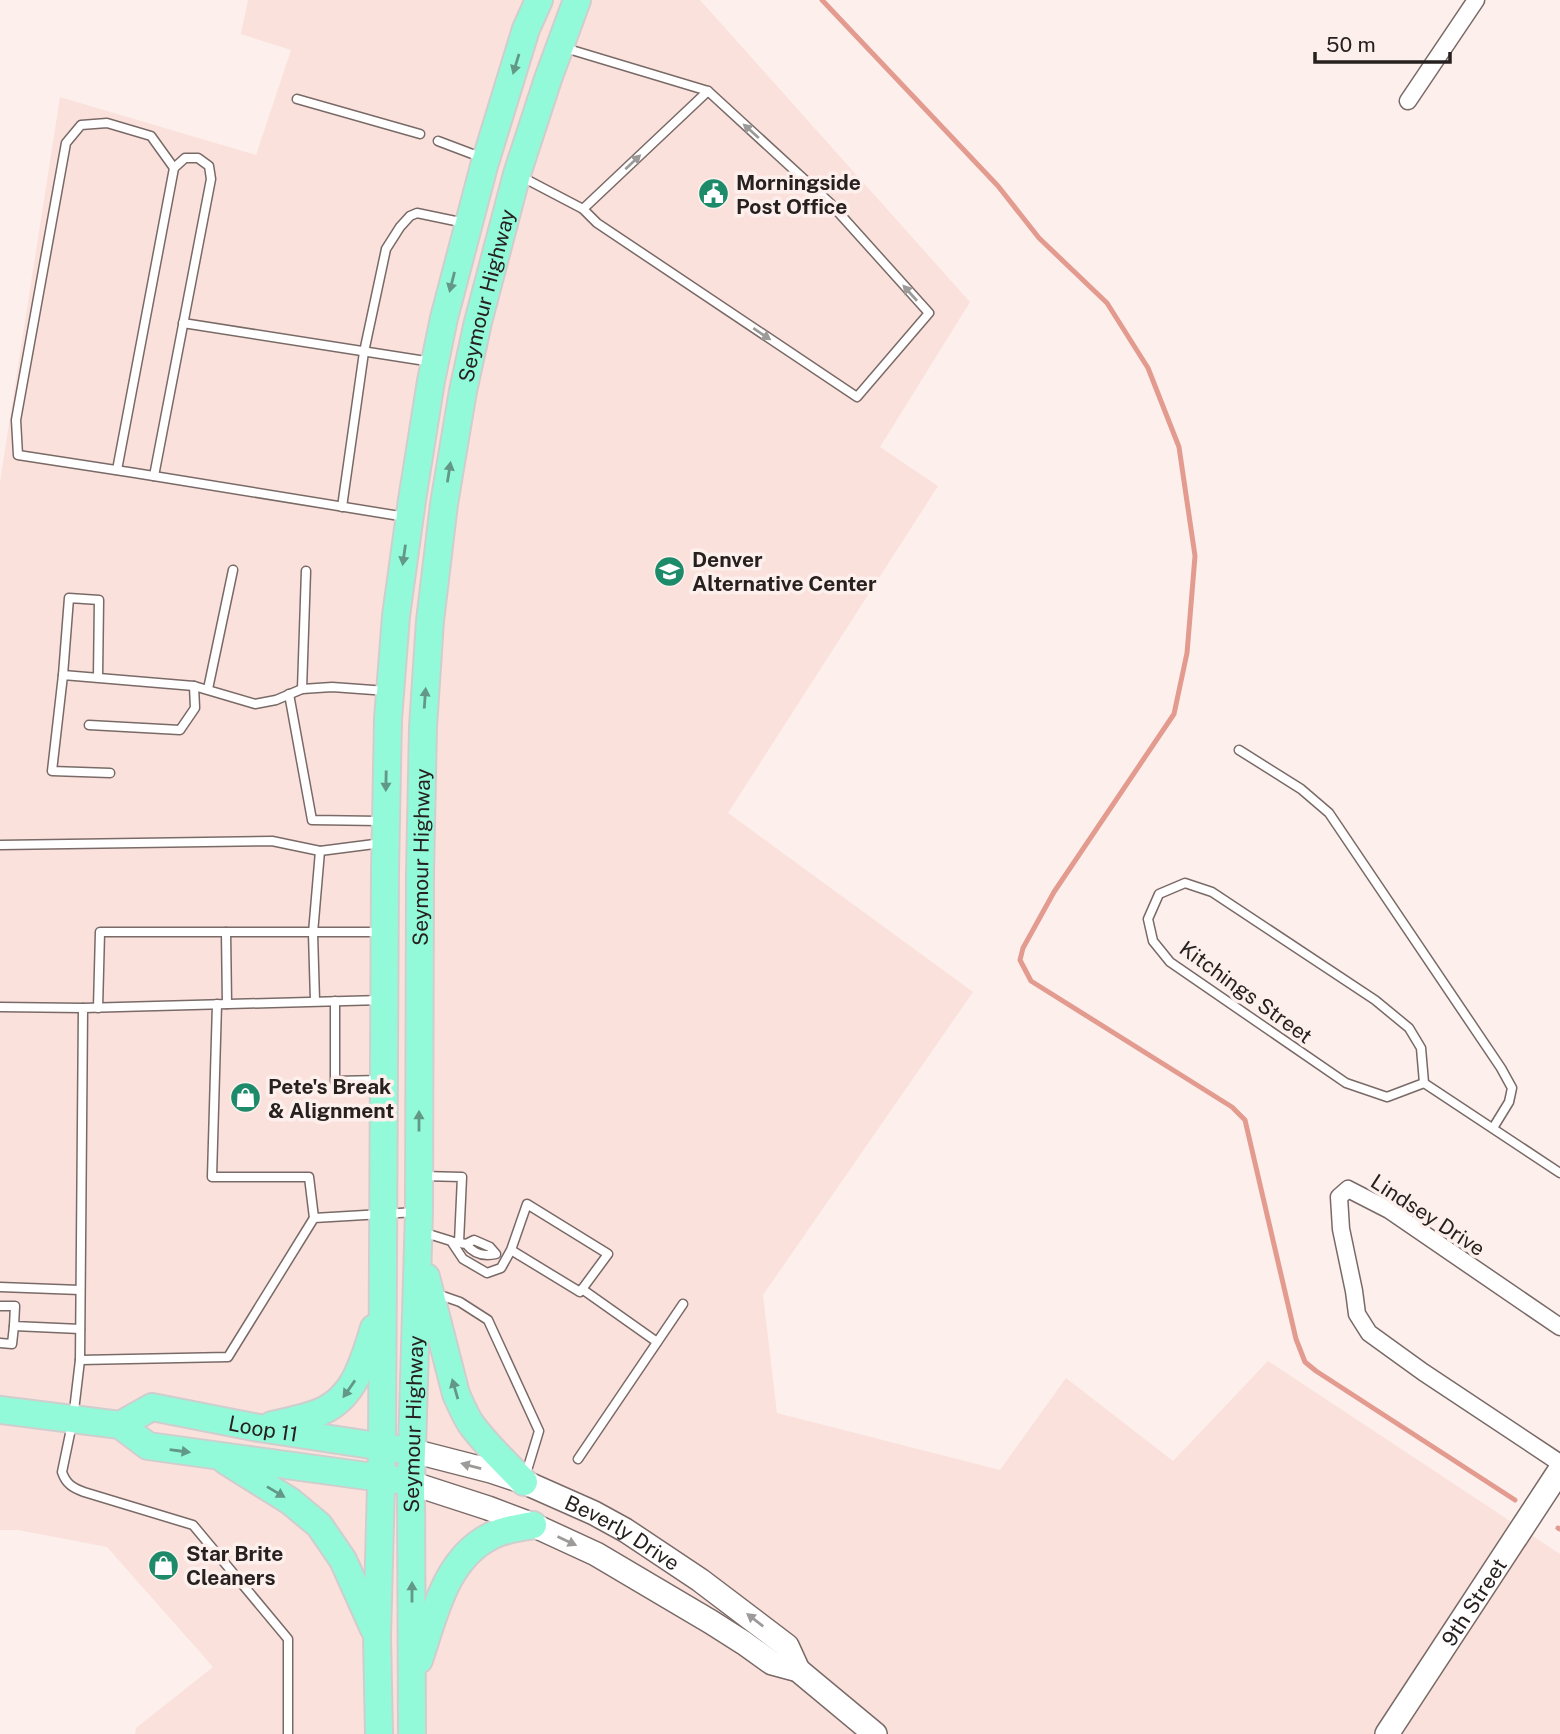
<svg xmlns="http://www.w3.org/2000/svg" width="1560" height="1734" font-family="'Public Sans',sans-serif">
  <rect width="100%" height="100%" fill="#fdefec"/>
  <path fill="#fbe1dc" d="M248,0H700L970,302L880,447L938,486L728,813L973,992L763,1295L777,1413L1000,1470L1066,1378L1173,1461L1268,1361L1560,1554V1734H135L136,1728L213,1667L107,1547L18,1530H0V482L60,97L256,155L291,50L241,34Z"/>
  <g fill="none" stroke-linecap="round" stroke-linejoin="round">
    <g stroke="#e49b8f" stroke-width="5">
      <path d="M822,0L998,186L1039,238L1107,303L1148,368L1179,447L1195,556L1187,653L1174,714L1054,892L1023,948L1020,960L1031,981L1232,1107L1245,1120L1296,1339L1305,1362L1316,1371L1515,1500"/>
      <path d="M1558,1528L1560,1529"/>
    </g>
    <defs>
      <g id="lane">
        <path d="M297,99L420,134"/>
        <path d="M438,141L483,158"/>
        <path d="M174,168L151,136L107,123L81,125L66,143L16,420L18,455L135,473L406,517"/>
        <path d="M520,176L583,209L597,223L857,397L929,313L830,203L708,91L565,48"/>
        <path d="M583,209L708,91"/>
        <path d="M183,323L432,362"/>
        <path d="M117,470L174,168L185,158H198L209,166L211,179L154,476"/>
        <path d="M342,507L364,352L386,249L400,227L410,216L417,213L465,223"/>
        <path d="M63,675L69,598L99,600L98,677"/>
        <path d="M208,689L233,570"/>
        <path d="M302,689L306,571"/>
        <path d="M289,694L312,820L380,821"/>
        <path d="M89,725L180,730L195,708L194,686"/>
        <path d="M1239,750L1301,789L1329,813L1501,1068L1512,1088L1509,1102L1493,1128"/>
        <path d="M110,773L52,771L63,675L194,686L255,704L276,700L302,689L332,687L387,691"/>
        <path d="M0,845L272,841L320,851"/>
        <path d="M1185,883L1212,892L1375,1000L1409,1028L1421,1048L1424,1083L1387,1097L1346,1083L1170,962L1153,941L1148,919L1159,894Z"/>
        <path d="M226,932L227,1004"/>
        <path d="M382,1000L83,1008L80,1360L228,1357L314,1218L416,1212"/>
        <path d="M315,1001L313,933L320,851L382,843"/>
        <path d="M335,1001V1081L381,1080"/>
        <path d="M217,1004L212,1177H309L314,1218"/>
        <path d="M0,1007L83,1008"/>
        <path d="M98,1008L100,932H382"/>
        <path d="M1424,1083L1560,1173"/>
        <path d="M422,1176L462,1177L459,1242"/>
        <path d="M422,1232L451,1241L463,1259L487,1273L501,1268L511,1250L527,1204L608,1254L580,1292L511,1250"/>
        <path d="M454,1242L466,1244C474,1254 483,1257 496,1254L490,1247L474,1240L466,1244"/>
        <path d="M0,1287L80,1290"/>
        <path d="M582,1289L657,1342"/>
        <path d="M437,1294L460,1302L488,1320L539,1431L525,1477"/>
        <path d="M0,1306H15L14,1326L80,1329"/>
        <path d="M0,1343L12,1344L14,1326"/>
        <path d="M80,1360L73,1419L62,1472C66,1484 73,1488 84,1492L193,1525L288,1639V1734"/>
        <path d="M578,1459L683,1304"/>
      </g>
      <g id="street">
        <path d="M1408,101L1476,0"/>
        <path d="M1560,1327L1389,1210L1348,1189L1339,1197L1341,1229L1354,1291L1357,1314L1369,1333L1423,1372L1560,1463"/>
      </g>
      <g id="secondary">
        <path id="s1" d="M413,1451L491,1471L524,1482L594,1513L625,1530L700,1580L787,1646L798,1670"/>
        <path d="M411,1483L488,1508L533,1525L596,1554L711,1622L744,1643L772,1663L798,1670L875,1734"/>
        <path id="s2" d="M1387,1734L1560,1470"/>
      </g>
      <g id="primary">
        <path d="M426,1277L456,1394C461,1405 465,1415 471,1424C486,1445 506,1463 524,1482"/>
        <path d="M0,1410L120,1425L148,1446L396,1480"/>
        <path id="s3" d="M120,1425L152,1407L259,1428L397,1449"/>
        <path d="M272,1425C286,1422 301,1419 315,1414C354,1401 363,1363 374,1328"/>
        <path d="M226,1461L290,1501L319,1525L343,1560L374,1629"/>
        <path d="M419,1660C434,1616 445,1559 491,1536C504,1529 519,1528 533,1525"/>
        <path d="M379,1734L377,1637L382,1448L385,870L388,719L396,616L412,500L431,381L444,318L484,166L526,29L539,0"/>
        <path id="s4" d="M412,1734L411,1483L419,1211L420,873L423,727L430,621L444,504L463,391L478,322L517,174L548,79L577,0"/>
      </g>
    </defs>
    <use href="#lane" stroke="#796a67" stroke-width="11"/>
    <use href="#street" stroke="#796a67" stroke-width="19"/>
    <use href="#secondary" stroke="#796a67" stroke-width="26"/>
    <use href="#primary" stroke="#cfcece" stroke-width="30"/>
    <use href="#lane" stroke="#fff" stroke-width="8"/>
    <use href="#street" stroke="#fff" stroke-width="16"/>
    <use href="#secondary" stroke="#fff" stroke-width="23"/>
    <use href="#primary" stroke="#93fad9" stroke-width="26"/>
  </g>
  <defs><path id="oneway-solid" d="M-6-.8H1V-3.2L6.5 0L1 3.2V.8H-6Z" transform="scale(1.75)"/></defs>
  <g fill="#629885">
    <use href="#oneway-solid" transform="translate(516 64) rotate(107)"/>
    <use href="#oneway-solid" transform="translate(452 282) rotate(104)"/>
    <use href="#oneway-solid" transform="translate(449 472) rotate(-81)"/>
    <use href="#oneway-solid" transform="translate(404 555) rotate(98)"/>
    <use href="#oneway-solid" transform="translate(425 698) rotate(-86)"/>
    <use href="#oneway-solid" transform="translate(386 781) rotate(91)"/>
    <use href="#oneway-solid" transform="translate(419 1121) rotate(-90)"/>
    <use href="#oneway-solid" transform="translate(349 1389) rotate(125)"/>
    <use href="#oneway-solid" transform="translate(455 1389) rotate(-106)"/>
    <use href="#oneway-solid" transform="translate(180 1451) rotate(8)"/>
    <use href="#oneway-solid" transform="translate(276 1492) rotate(31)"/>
    <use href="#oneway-solid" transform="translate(412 1592) rotate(-90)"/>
  </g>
  <g fill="#9d9b9a">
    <use href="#oneway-solid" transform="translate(751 131) rotate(-138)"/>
    <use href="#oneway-solid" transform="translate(633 162) rotate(-43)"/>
    <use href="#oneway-solid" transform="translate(910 293) rotate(-132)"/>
    <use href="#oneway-solid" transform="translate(762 334) rotate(34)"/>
    <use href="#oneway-solid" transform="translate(471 1466) rotate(-165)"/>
    <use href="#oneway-solid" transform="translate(567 1541) rotate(25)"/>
    <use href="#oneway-solid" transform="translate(755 1620) rotate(-142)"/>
  </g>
  <defs>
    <symbol id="civic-disc" viewBox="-11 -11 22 22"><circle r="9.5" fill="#1d8b6a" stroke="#fdefec"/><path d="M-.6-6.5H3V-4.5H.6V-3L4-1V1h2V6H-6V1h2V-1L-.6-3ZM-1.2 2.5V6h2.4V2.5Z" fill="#fff"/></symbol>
    <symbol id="school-disc" viewBox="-11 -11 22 22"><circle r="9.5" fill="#1d8b6a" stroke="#fdefec"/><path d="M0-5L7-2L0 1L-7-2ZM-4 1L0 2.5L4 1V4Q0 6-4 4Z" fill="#fff"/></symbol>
    <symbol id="shop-disc" viewBox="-11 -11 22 22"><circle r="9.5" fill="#1d8b6a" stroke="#fdefec"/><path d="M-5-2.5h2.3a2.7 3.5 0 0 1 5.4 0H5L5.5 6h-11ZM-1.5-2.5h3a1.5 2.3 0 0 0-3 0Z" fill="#fff"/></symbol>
  </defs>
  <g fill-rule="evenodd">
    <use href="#civic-disc" x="696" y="176" width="35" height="35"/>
    <use href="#school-disc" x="652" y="554" width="35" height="35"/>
    <use href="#shop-disc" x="228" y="1080" width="35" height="35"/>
    <use href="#shop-disc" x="146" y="1548" width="35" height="35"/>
  </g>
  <g text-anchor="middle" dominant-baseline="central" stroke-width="7" stroke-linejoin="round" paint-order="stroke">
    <g font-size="21" font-weight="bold" fill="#26201f" stroke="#fdefec" text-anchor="start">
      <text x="736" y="182">Morningside<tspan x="736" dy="24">Post Office</tspan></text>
      <text x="692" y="559">Denver<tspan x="692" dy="24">Alternative Center</tspan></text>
      <text x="268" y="1086">Pete's Break<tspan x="268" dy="24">&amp; Alignment</tspan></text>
      <text x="186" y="1553">Star Brite<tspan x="186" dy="24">Cleaners</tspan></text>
    </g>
    <g font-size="21" fill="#26201f" stroke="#fdefec">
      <text stroke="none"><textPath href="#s4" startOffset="1444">Seymour Highway</textPath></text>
      <text stroke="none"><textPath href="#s4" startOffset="877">Seymour Highway</textPath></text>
      <text transform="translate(1246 992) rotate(36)">Kitchings Street</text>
      <text transform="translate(1428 1215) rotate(33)">Lindsey Drive</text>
      <text stroke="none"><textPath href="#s4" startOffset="310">Seymour Highway</textPath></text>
      <text stroke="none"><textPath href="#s3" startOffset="150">Loop 11</textPath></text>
      <text stroke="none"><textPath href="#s1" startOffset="226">Beverly Drive</textPath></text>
      <text stroke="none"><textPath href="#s2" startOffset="158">9th Street</textPath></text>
    </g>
  </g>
  <path d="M1315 52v10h135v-10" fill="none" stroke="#26201f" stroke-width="3.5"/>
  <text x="1326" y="52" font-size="21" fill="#26201f" stroke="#fdefec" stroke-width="5" paint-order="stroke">50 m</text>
</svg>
